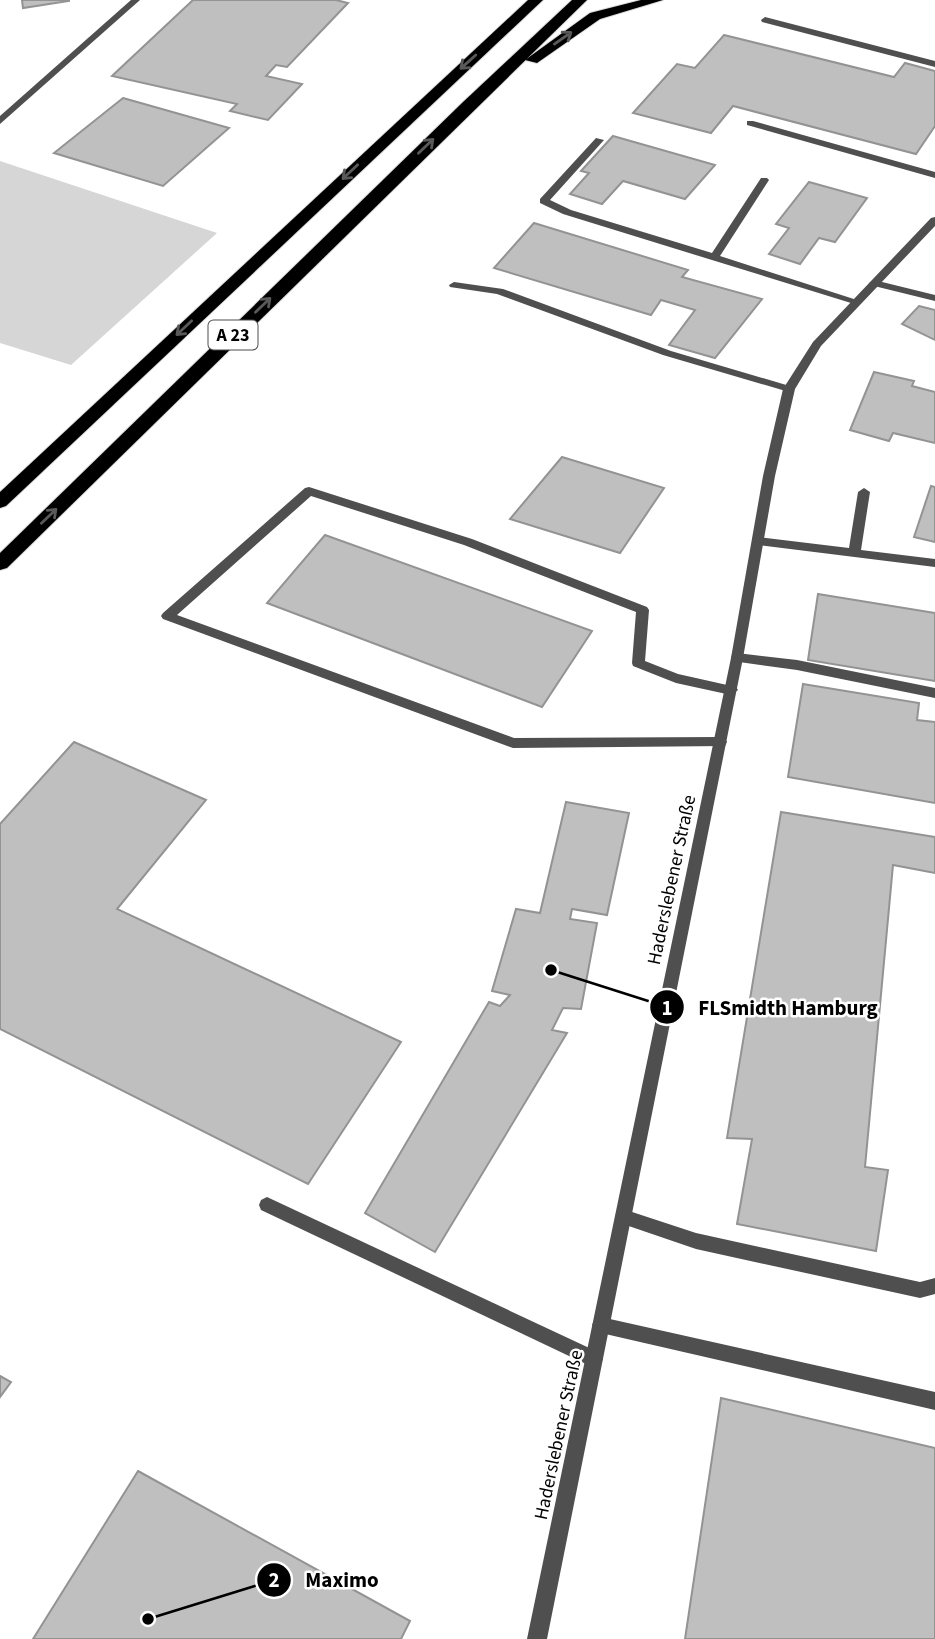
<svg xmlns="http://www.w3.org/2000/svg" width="935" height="1639" font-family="'Source Sans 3',sans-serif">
  <rect width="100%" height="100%" fill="#fff"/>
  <path fill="#d6d6d6" d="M0,161L217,233L71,365L0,343Z"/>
  <g fill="#bfbfbf" stroke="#939393" stroke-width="2">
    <path d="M22,0H69V1L23,8Z"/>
    <path d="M193,0H336L348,3L287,67L276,65L266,76L302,84L268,120L230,111L237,104L112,76Z"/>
    <path d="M724,35L894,77L905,63L935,71V126L916,154L733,106L711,133L633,113L677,64L695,68Z"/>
    <path d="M123,98L229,128L163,186L54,153Z"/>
    <path d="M613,136L715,165L685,199L623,181L602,204L570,194L589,173L581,171Z"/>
    <path d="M809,182L867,198L835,242L819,238L800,264L769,254L789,228L776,224Z"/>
    <path d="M534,223L688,270L682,277L762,299L715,358L669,345L695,310L661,300L651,315L494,268Z"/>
    <path d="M919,306L935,310V340L902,324Z"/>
    <path d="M874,372L914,381L912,386L935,392V443L893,433L889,441L850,430Z"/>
    <path d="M562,457L664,488L620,553L510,519Z"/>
    <path d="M931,486L935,487V542L914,537Z"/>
    <path d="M325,535L592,631L542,707L267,603Z"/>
    <path d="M818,594L935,613V681L808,660Z"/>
    <path d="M803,684L919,703L917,720L935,722V803L788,777Z"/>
    <path d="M74,742L206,800L117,909L401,1042L308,1184L0,1029V824Z"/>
    <path d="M566,802L629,813L607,915L572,909L570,919L597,923L581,1009L563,1008L552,1030L567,1033L435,1252L365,1213L489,1002L500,1006L510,995L492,991L516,909L540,913Z"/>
    <path d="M781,812L935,837V873L893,865L865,1167L888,1170L876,1251L737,1224L752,1139L727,1138Z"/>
    <path d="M0,1376L11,1382L0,1397Z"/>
    <path d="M721,1398L935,1448V1639H685Z"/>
    <path d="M138,1471L410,1621L401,1639H33Z"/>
  </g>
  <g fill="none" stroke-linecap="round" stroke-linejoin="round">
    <defs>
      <g id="highway">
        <path d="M528,0H543L6,506L0,508V492Z"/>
        <path d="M572,0H587L7,568L0,570V553L462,103Z"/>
        <path d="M641,0H663L600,19L537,63L525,60L590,13Z"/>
      </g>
    </defs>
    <use href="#highway" stroke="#dbdbdb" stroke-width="2"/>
    <g fill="#4f4f4f" fill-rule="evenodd">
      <path d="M765,17L935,61V67L762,22L761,20Z"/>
      <path d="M747,121H753L935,172V178L747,125Z"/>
      <path d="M596,138L604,140L550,200L571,210L712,253L761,178H767L769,180L720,256L860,301L859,303H851L563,214L540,203V199Z"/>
      <path d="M874,280L935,295V301L870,285L869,283Z"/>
      <path d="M454,282L503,289L671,351L793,387L795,389L789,392L663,355L497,294L450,287L449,285Z"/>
      <path d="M309,487L472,539L647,607L649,610L645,661L678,674L736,687L738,690L731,695L676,683L633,666L632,663L636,612L464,545L311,496L177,615L514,738L720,737L725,738L727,742L725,746L513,748L163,619L161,616L163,613L305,488Z"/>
      <path d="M864,488L870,492L861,550L935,559V567L758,545L752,541L758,537L849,548L858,492Z"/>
      <path d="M737,653L797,660L935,688V698L797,670L732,661L731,658L732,655Z"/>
      <path d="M267,1197L600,1353L603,1359L600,1365L594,1367L588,1365L261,1210L259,1205L261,1200Z"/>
      <path d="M623,1209L696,1233L920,1282L935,1278V1294L920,1298L696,1249L617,1222L615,1217L617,1212Z"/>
      <path d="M601,1317L935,1392V1410L601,1333L595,1331L592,1325L595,1319Z"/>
    </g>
    <g fill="#4f4f4f" fill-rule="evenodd">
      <path d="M131,0H140L0,124V116Z"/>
      <path d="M935,217V226L821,346L795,389L775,476L743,658L547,1639H527L731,658L763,476L783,389L813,342L931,218Z"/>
    </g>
    <use href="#highway" fill="#000" fill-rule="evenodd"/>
  </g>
  <defs><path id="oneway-shaft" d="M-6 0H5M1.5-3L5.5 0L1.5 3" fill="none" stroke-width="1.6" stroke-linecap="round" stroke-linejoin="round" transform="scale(1.75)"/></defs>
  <g stroke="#595959">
    <use href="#oneway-shaft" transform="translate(563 38) rotate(-35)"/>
    <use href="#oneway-shaft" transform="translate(468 62) rotate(138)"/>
    <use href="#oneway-shaft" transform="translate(426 146) rotate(-44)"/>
    <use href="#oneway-shaft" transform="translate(350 172) rotate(137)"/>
    <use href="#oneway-shaft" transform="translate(263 305) rotate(-44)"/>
    <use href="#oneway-shaft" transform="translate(184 328) rotate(137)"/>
    <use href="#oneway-shaft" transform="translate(49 516) rotate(-44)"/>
  </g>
  <g text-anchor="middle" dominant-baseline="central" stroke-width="5" stroke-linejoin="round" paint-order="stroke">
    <rect fill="#fff" stroke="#4c4c4c" stroke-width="2" x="208.5" y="320.5" width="49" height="29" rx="5"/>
    <g font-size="18" font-weight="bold" fill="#000">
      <text x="233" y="335">A 23</text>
    </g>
    <g font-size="19" fill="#000" stroke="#fff">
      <text transform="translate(672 880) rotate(-78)">Haderslebener Straße</text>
      <text transform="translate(559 1435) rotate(-78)">Haderslebener Straße</text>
    </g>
  </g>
  <path fill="none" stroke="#000" stroke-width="2.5" d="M551 970L667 1007M148 1619L274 1580"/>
  <g fill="#000" stroke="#fff" stroke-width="2.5">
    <circle cx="551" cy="970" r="7"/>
    <circle cx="148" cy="1619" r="7"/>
    <circle cx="667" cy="1007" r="18"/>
    <circle cx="274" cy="1580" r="18"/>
  </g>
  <g font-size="21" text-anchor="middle" font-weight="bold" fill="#fff">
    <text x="667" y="1015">1</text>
    <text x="274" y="1587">2</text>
  </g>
  <g font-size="21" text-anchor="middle" font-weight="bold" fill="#000" stroke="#fff" stroke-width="5" stroke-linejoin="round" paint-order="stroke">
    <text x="788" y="1015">FLSmidth Hamburg</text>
    <text x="342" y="1587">Maximo</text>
  </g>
</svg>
